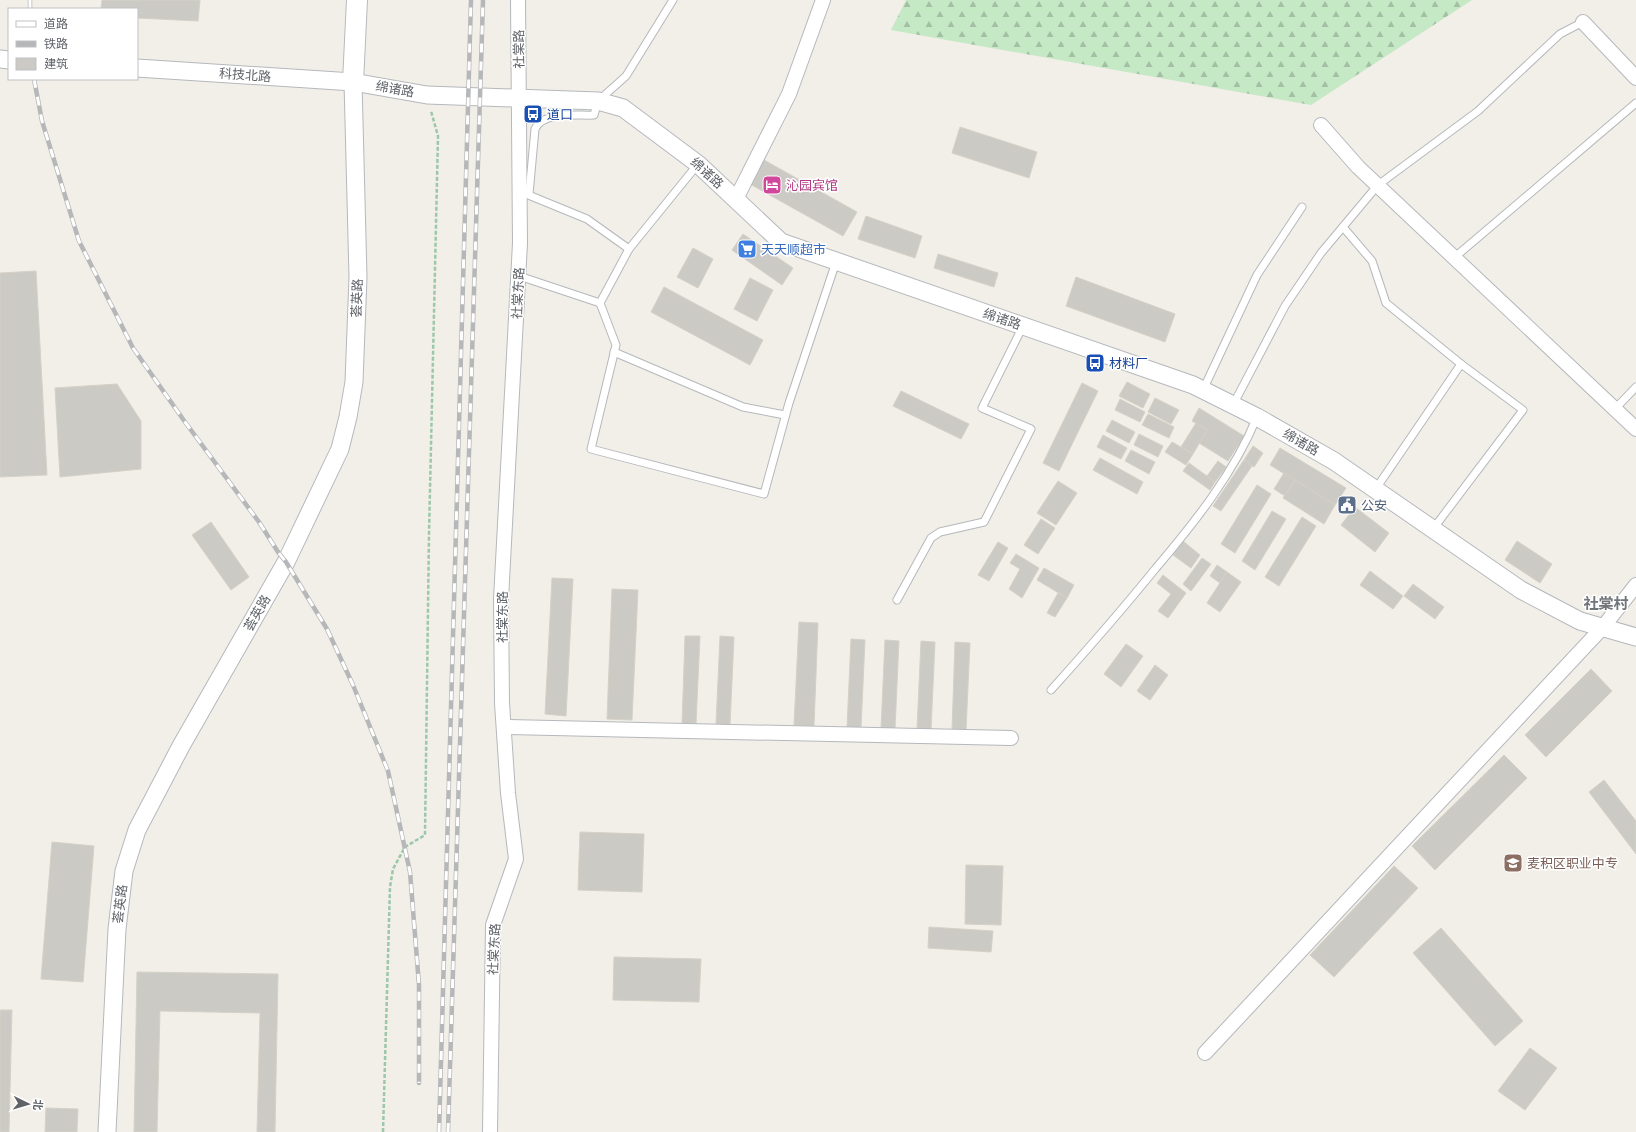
<svg xmlns="http://www.w3.org/2000/svg" width="1636" height="1132" font-family="'Fira Sans Condensed','Noto Sans SC',sans-serif">
  <defs>
    <pattern id="forest-firs" width="22" height="20" patternUnits="userSpaceOnUse"><rect width="22" height="20" fill="#c5e8c5"/><path d="M5 1l3.5 6h-7zM16 11l3.5 6h-7z" fill="#a3c0a4"/></pattern>
  </defs>
  <rect width="100%" height="100%" fill="#f1efe8"/>
  <path fill="url(#forest-firs)" d="M906,0H1472L1311,105L891,30Z"/>
  <g fill="#cccac5" stroke="#d6d1c6">
    <path d="M102,0H200L198,21L137,18V9H101Z"/>
    <path d="M960,127L1037,152L1029,178L952,153Z"/>
    <path d="M764,160L857,212L843,236L750,184Z"/>
    <path d="M866,216L922,236L915,258L858,239Z"/>
    <path d="M743,234L793,268L782,285L732,250Z"/>
    <path d="M693,248L713,259L698,288L677,277Z"/>
    <path d="M938,254L998,273L994,287L934,268Z"/>
    <path d="M36,271L47,475L0,477V273Z"/>
    <path d="M1076,277L1175,314L1165,342L1066,306Z"/>
    <path d="M750,278L773,290L757,321L734,309Z"/>
    <path d="M664,287L763,340L750,365L651,312Z"/>
    <path d="M1127,382L1150,394L1143,408L1119,396Z"/>
    <path d="M1082,383L1098,391L1059,471L1043,463Z"/>
    <path d="M117,384L141,421V469L60,477L55,388Z"/>
    <path d="M901,391L969,424L961,439L893,406Z"/>
    <path d="M1155,398L1179,410L1171,424L1148,412Z"/>
    <path d="M1120,399L1145,412L1140,422L1115,410Z"/>
    <path d="M1199,408L1244,436L1228,461L1199,443L1207,430L1192,421Z"/>
    <path d="M1148,414L1174,427L1169,438L1142,425Z"/>
    <path d="M1112,420L1135,432L1129,443L1106,431Z"/>
    <path d="M1196,423L1207,430L1193,454L1181,447Z"/>
    <path d="M1139,434L1163,446L1158,457L1134,445Z"/>
    <path d="M1103,435L1127,448L1121,459L1097,447Z"/>
    <path d="M1172,442L1193,454L1186,465L1165,452Z"/>
    <path d="M1253,446L1263,453L1254,467L1244,460Z"/>
    <path d="M1280,448L1346,488L1335,505L1270,465Z"/>
    <path d="M1131,450L1155,462L1149,474L1125,461Z"/>
    <path d="M1100,458L1143,482L1137,494L1093,470Z"/>
    <path d="M1244,460L1252,466L1221,511L1213,506Z"/>
    <path d="M1218,461L1226,467L1215,482L1207,476Z"/>
    <path d="M1189,463L1215,482L1210,490L1183,471Z"/>
    <path d="M1284,473L1295,480L1285,496L1274,489Z"/>
    <path d="M1295,480L1335,505L1324,524L1283,498Z"/>
    <path d="M1058,481L1077,493L1056,525L1037,513Z"/>
    <path d="M1257,485L1271,494L1235,553L1221,544Z"/>
    <path d="M1355,507L1389,533L1375,552L1341,525Z"/>
    <path d="M1272,511L1286,519L1255,570L1242,561Z"/>
    <path d="M1302,517L1316,526L1279,586L1265,577Z"/>
    <path d="M1041,519L1055,528L1038,554L1024,545Z"/>
    <path d="M211,522L249,577L231,590L192,535Z"/>
    <path d="M1183,541L1200,555L1191,568L1173,555Z"/>
    <path d="M1517,541L1552,564L1540,583L1505,560Z"/>
    <path d="M998,542L1008,548L989,581L978,575Z"/>
    <path d="M1016,554L1039,568L1022,598L1009,589L1020,569L1010,563Z"/>
    <path d="M1202,558L1211,564L1191,591L1183,584Z"/>
    <path d="M1217,565L1227,572L1220,583L1210,576Z"/>
    <path d="M1044,568L1074,585L1067,598L1037,580Z"/>
    <path d="M1370,571L1403,596L1393,609L1360,585Z"/>
    <path d="M1227,572L1241,582L1220,612L1207,603Z"/>
    <path d="M1163,575L1186,593L1168,618L1158,611L1171,594L1157,583Z"/>
    <path d="M552,578L573,579L566,716L545,714Z"/>
    <path d="M1413,584L1444,607L1435,619L1404,596Z"/>
    <path d="M612,589L638,590L632,720L607,719Z"/>
    <path d="M1058,593L1067,598L1055,617L1047,613Z"/>
    <path d="M799,622L818,623L814,726L794,725Z"/>
    <path d="M685,636H700L696,724H682Z"/>
    <path d="M720,636L734,637L730,725L716,724Z"/>
    <path d="M851,639L865,640L861,728L847,727Z"/>
    <path d="M885,640L899,641L895,729L881,728Z"/>
    <path d="M921,641L935,642L931,730L917,729Z"/>
    <path d="M955,642L970,643L966,731L952,730Z"/>
    <path d="M1126,644L1143,656L1121,687L1104,674Z"/>
    <path d="M1155,665L1168,675L1150,700L1137,691Z"/>
    <path d="M1591,669L1612,691L1546,757L1525,735Z"/>
    <path d="M1504,755L1527,778L1435,870L1412,846Z"/>
    <path d="M1604,780L1636,821V854L1589,792Z"/>
    <path d="M580,832L644,834L642,892L578,890Z"/>
    <path d="M52,842L94,846L83,982L41,979Z"/>
    <path d="M966,865L1003,866L1001,925L965,924Z"/>
    <path d="M1394,866L1418,888L1334,977L1310,955Z"/>
    <path d="M929,927L993,931L991,952L928,948Z"/>
    <path d="M1441,928L1523,1021L1495,1046L1413,953Z"/>
    <path d="M614,957L701,959L699,1002L613,1000Z"/>
    <path d="M137,972L278,974L275,1132H257L260,1013L160,1011L157,1132H134Z"/>
    <path d="M0,1010H12L9,1132H0Z"/>
    <path d="M1530,1048L1557,1068L1525,1110L1498,1091Z"/>
    <path d="M46,1108L78,1109L77,1132H45Z"/>
  </g>
  <g fill="none" stroke-linecap="round" stroke-linejoin="round">
    <defs>
      <g id="service">
        <path d="M526,194L587,219L629,249"/>
        <path d="M529,194L535,129C543,111 577,116 594,115L598,101L626,76L673,0"/>
        <path d="M1343,227L1372,261L1386,303L1461,364L1523,410L1433,529"/>
        <path d="M1455,257L1636,103"/>
        <path d="M519,276L600,303L616,345L591,449L764,494L789,403L836,262"/>
        <path d="M600,303L629,249L698,164"/>
        <path d="M614,352L743,407L785,415"/>
        <path d="M1203,390L1257,275L1302,207"/>
        <path d="M1233,405L1285,306L1321,253L1378,185L1478,111L1560,34L1583,22"/>
        <path d="M1615,409L1636,387"/>
        <path d="M1375,490L1461,364"/>
        <path d="M897,600L931,538L940,532L984,522L1031,429L982,408L1023,326"/>
        <path d="M1051,690C1087,650 1122,610 1156,568C1195,522 1234,473 1257,417"/>
      </g>
      <g id="minor">
        <path d="M1583,22L1636,78"/>
        <path d="M1321,125L1358,167L1636,429"/>
        <path d="M736,199L789,94L823,0"/>
        <path d="M504,727L1011,738"/>
        <path d="M1205,1053L1603,627L1636,585"/>
        <path d="M490,1132L493,925L516,859L508,793L502,703L501,599L520,243L518,0"/>
      </g>
      <g id="tertiary">
        <path d="M0,59L9,60"/>
        <path d="M137,68L353,82L427,95L598,101L623,108L698,164L781,242L1193,385L1257,417L1334,461L1521,590L1580,621L1636,637"/>
        <path d="M107,1132L117,929L124,871L137,830L181,746L286,562L340,449L348,417L354,382L358,277L353,82"/>
      </g>
      <path id="secondary" d="M353,82L357,0"/>
    </defs>
    <use href="#service" stroke="#b5b8bc" stroke-width="9"/>
    <use href="#minor" stroke="#b5b8bc" stroke-width="16"/>
    <use href="#tertiary" stroke="#b5b8bc" stroke-width="19"/>
    <use href="#secondary" stroke="#b6babf" stroke-width="22"/>
    <path stroke="#9cc7a9" stroke-width="2.5" stroke-dasharray="4 2" stroke-linecap="butt" d="M383,1132L390,887L393,869L405,847L425,835L429,534L438,136L431,111"/>
    <use href="#service" stroke="#fff" stroke-width="7"/>
    <use href="#minor" stroke="#fff" stroke-width="14"/>
    <use href="#tertiary" stroke="#fff" stroke-width="17"/>
    <use href="#secondary" stroke="#fff" stroke-width="20"/>
    <defs>
      <g id="rail">
        <path d="M30,0V9"/>
        <path d="M34,79L42,121L79,241L133,348L185,422L259,522L278,552L286,562L327,629L353,685L388,771L410,872L419,985V1083"/>
        <path d="M439,1132L471,0"/>
        <path d="M448,1132L483,0"/>
      </g>
    </defs>
    <use href="#rail" stroke="#b6b7b8" stroke-width="4.5"/>
    <use href="#rail" stroke="#fff" stroke-width="3" stroke-dasharray="9" stroke-linecap="butt"/>
  </g>
  <defs>
    <symbol id="bus-square" viewBox="-11 -11 22 22"><rect x="-9" y="-9" width="18" height="18" rx="4" fill="#1a4fb4" stroke="#fff"/><path d="M-5-6H5V4H4V6H2V4H-2V6H-4V4H-5ZM-3.5-4V0h7V-4ZM-3.5 1.2v1.5H-2V1.2ZM2 1.2v1.5H3.5V1.2Z" fill="#fff"/></symbol>
    <symbol id="hotel-square" viewBox="-11 -11 22 22"><rect x="-9" y="-9" width="18" height="18" rx="4" fill="#d1479c" stroke="#fff"/><path d="M-6-4.5h1.5V1H6V5H4.5V3h-9V5H-6ZM-4 0a1.8 1.8 0 1 1 3.6 0ZM.5 0V-2.5h3Q6-2.5 6 0Z" fill="#fff"/></symbol>
    <symbol id="supermarket-square" viewBox="-11 -11 22 22"><rect x="-9" y="-9" width="18" height="18" rx="4" fill="#3f7fe0" stroke="#fff"/><path d="M-6-5.5h2.5l.6 2H6L4.5 2H-2.5L-4.4-4H-6ZM-1.5 3.2a1.3 1.3 0 1 0 .1 0ZM3 3.2a1.3 1.3 0 1 0 .1 0Z" fill="#fff"/></symbol>
    <symbol id="civic-square" viewBox="-11 -11 22 22"><rect x="-9" y="-9" width="18" height="18" rx="4" fill="#5c6f8a" stroke="#fff"/><path d="M-.6-6.5H3V-4.5H.6V-3L4-1V1h2V6H-6V1h2V-1L-.6-3ZM-1.2 2.5V6h2.4V2.5Z" fill="#fff"/></symbol>
    <symbol id="university-square" viewBox="-11 -11 22 22"><rect x="-9" y="-9" width="18" height="18" rx="4" fill="#8d6e63" stroke="#fff"/><path d="M0-5L7-2L0 1L-7-2ZM-4 1L0 2.5L4 1V4Q0 6-4 4Z" fill="#fff"/></symbol>
  </defs>
  <g fill-rule="evenodd">
    <use href="#bus-square" x="522" y="103" width="22" height="22"/>
    <use href="#hotel-square" x="761" y="174" width="22" height="22"/>
    <use href="#supermarket-square" x="736" y="238" width="22" height="22"/>
    <use href="#bus-square" x="1084" y="352" width="22" height="22"/>
    <use href="#civic-square" x="1336" y="494" width="22" height="22"/>
    <use href="#university-square" x="1502" y="852" width="22" height="22"/>
  </g>
  <g text-anchor="middle" dominant-baseline="central" stroke-width="3" stroke-linejoin="round" paint-order="stroke">
    <g font-size="13" fill="#5f6368" stroke="#fff">
      <text transform="translate(519 49) rotate(-91)">社棠路</text>
      <text transform="translate(245 75) rotate(4)">科技北路</text>
      <text transform="translate(395 89) rotate(10)">绵诸路</text>
      <text transform="translate(707 173) rotate(42)">绵诸路</text>
      <text transform="translate(518 293) rotate(-87)">社棠东路</text>
      <text transform="translate(357 298) rotate(-88)">荟英路</text>
      <text transform="translate(1002 319) rotate(19)">绵诸路</text>
      <text transform="translate(1301 442) rotate(30)">绵诸路</text>
      <text transform="translate(257 613) rotate(-60)">荟英路</text>
      <text transform="translate(502 617) rotate(-90)">社棠东路</text>
      <text transform="translate(120 904) rotate(-83)">荟英路</text>
      <text transform="translate(494 949) rotate(-87)">社棠东路</text>
    </g>
    <g font-size="13" fill="#164399" stroke="#fff" text-anchor="start">
      <text x="547" y="114">道口</text>
      <text x="1109" y="363">材料厂</text>
    </g>
    <g font-size="13" fill="#b23c85" stroke="#fff" text-anchor="start">
      <text x="786" y="185">沁园宾馆</text>
    </g>
    <g font-size="13" fill="#366cbe" stroke="#fff" text-anchor="start">
      <text x="761" y="249">天天顺超市</text>
    </g>
    <g font-size="13" fill="#4e5e75" stroke="#fff" text-anchor="start">
      <text x="1361" y="505">公安</text>
    </g>
    <g font-size="13" fill="#785e54" stroke="#fff" text-anchor="start">
      <text x="1527" y="863">麦积区职业中专</text>
    </g>
    <g font-size="15" font-weight="bold" fill="#70757a" stroke="#fff">
      <text x="1606" y="604">社棠村</text>
    </g>
  </g>
  <rect x="8" y="8" width="130" height="72" fill="#ffffff" stroke="#bfc1c3"/>
  <rect x="16" y="21" width="20" height="6" fill="#ffffff" stroke="#bfc1c3"/>
  <text x="44" y="28" font-size="12" fill="#5f6368">道路</text>
  <rect x="16" y="41" width="20" height="6" fill="#b6b7b8" stroke="#bfc1c3"/>
  <text x="44" y="48" font-size="12" fill="#5f6368">铁路</text>
  <rect x="16" y="58" width="20" height="12" fill="#cccac5" stroke="#bfc1c3"/>
  <text x="44" y="68" font-size="12" fill="#5f6368">建筑</text>
  <g transform="translate(28 1104) rotate(95)" stroke="#ffffff" stroke-width="3" paint-order="stroke">
  <path d="M0-3L7 15L0 10L-7 15Z" fill="#5f6368"/>
  <text y="-6" font-size="11" font-weight="bold" text-anchor="middle" fill="#5f6368">北</text>
  </g>
</svg>
